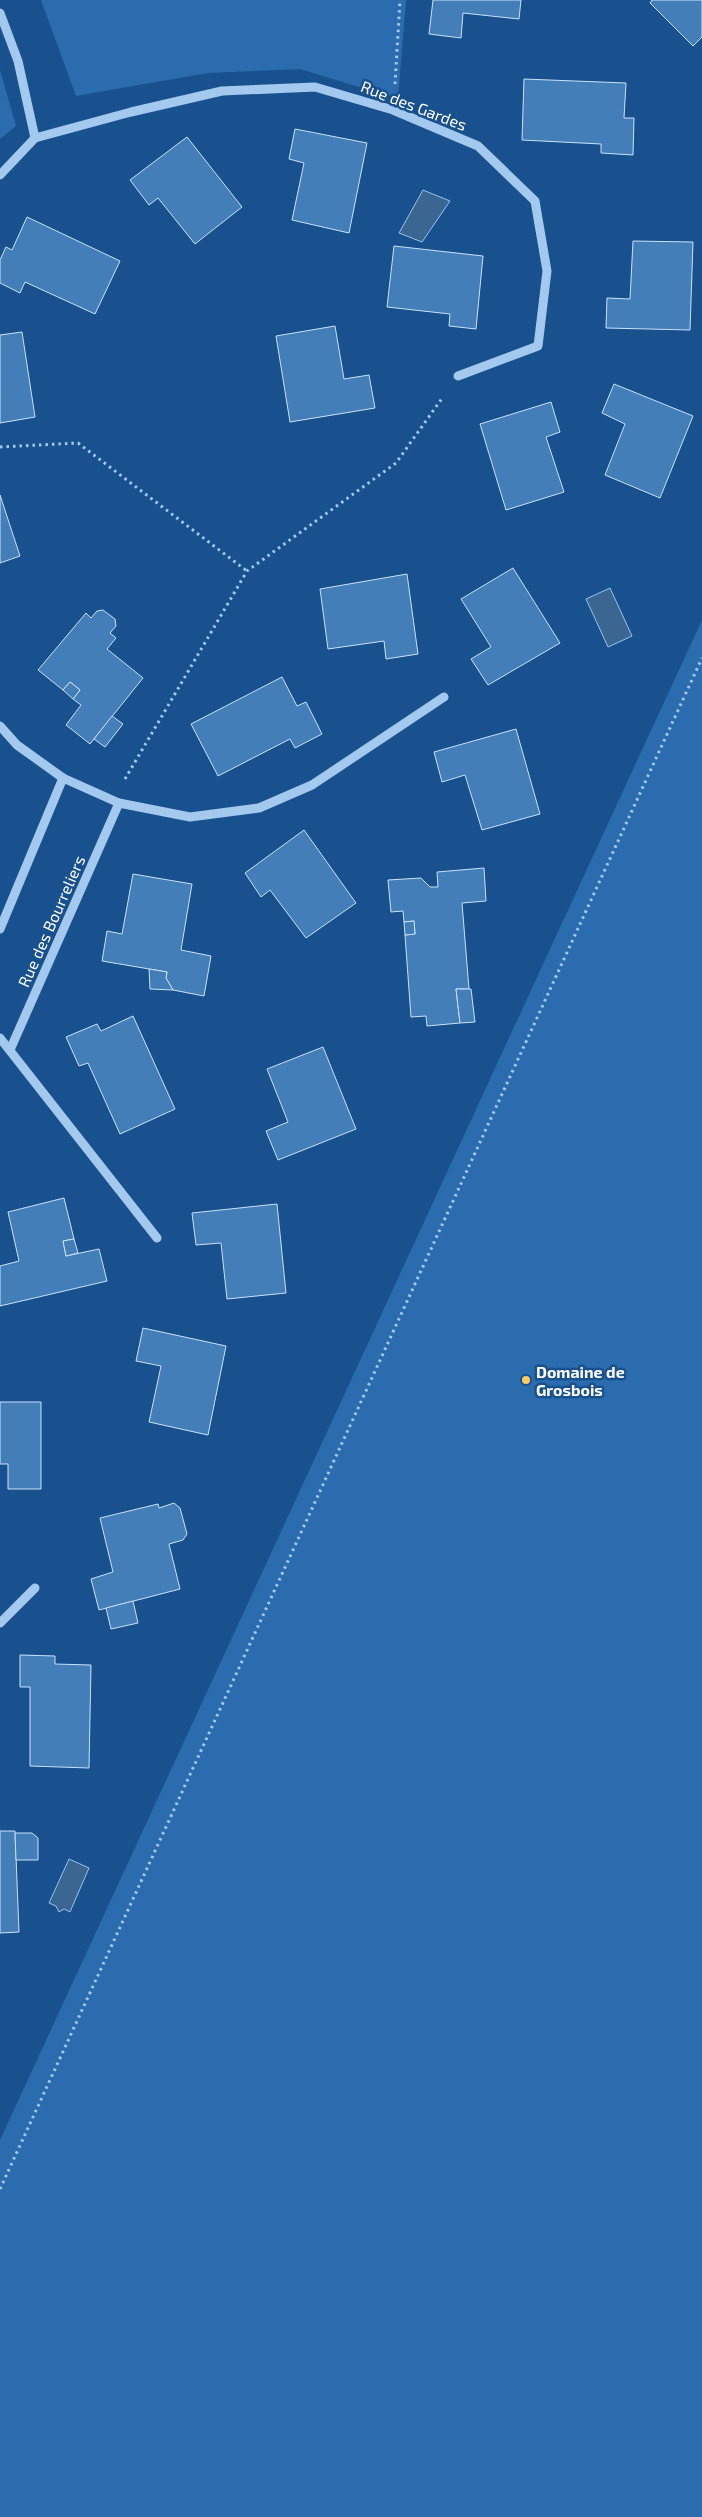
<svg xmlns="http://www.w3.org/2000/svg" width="702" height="2517" font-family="'Exo 2',sans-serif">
  <rect width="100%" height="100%" fill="#18518e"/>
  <g fill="#2a6cad">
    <path d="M41,0H406L398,99L300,69L208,73L76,96Z"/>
    <path d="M0,70L16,126L0,139Z"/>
    <path d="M702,620V2517H0V2140Z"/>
  </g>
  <g fill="#3c6692" stroke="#96c5f2">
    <path d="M423,190L450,201L422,242L399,233Z"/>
    <path d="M610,588L632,636L608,647L586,599Z"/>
    <path d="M69,1859L89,1868L70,1912L64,1909L59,1912L56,1906L49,1903Z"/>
  </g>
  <g fill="#447eb8" stroke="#cae2fb">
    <path d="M433,0H521L519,19L463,13L461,38L429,34Z"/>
    <path d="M652,0H702V37L693,46L650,3Z"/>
    <path d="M524,79L626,83L624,118H634L633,155L601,153V144L522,140Z"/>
    <path d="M295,129L367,143L349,233L292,220L304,163L289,159Z"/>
    <path d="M187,137L242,207L195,244L158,198L149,205L130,180Z"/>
    <path d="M27,217L120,261L95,314L25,282L20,293L0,283V260L6,247L12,250Z"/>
    <path d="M633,241L693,242L690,330L606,328L607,298L630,299Z"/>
    <path d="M394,246L483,256L476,329L449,326L450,314L387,307Z"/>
    <path d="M335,326L344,379L369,375L375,408L290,422L276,336Z"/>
    <path d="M22,332L35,417L0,423V335Z"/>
    <path d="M614,384L693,416L660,498L605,475L625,424L602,413Z"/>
    <path d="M551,402L560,432L546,437L564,492L506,510L480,424Z"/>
    <path d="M0,495L20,556L0,563Z"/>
    <path d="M513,568L560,643L488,685L471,659L491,647L461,599Z"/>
    <path d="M407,574L418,654L386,659L384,641L328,649L320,589Z"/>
    <path d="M103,610L115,619L116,626L110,633L116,638L107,649L143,678L90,744L66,725L81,705L73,699L80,690L70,682L63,690L38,670L86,613L91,618L97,611Z"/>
    <path d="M282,677L297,706L306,702L322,734L295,748L290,739L218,776L191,724Z"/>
    <path d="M70,682L80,690L73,699L63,690Z"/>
    <path d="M112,716L123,724L105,747L94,739Z"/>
    <path d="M516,729L540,814L482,830L465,775L442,782L434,752Z"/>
    <path d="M304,830L356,903L306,938L270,890L261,897L245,873Z"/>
    <path d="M484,868L486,901L462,903L469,989H456L460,1023L427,1026L426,1016L411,1017L405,935L415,934L414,921L404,922L403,911L391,912L388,880L421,878L430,887H438L437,872Z"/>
    <path d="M133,874L192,884L181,950L211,956L204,996L173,990L166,978L167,972L102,961L107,931L122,934Z"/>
    <path d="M414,921L415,934L405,935L404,922Z"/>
    <path d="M149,969L167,972L166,978L173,990L150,989Z"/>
    <path d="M456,989H471L475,1022L460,1023Z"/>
    <path d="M133,1016L175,1109L120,1134L88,1063L79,1066L66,1037L97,1024L101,1031Z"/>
    <path d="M323,1047L356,1129L278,1160L266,1131L288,1122L267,1069Z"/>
    <path d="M64,1198L74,1239L63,1241L66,1256L99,1249L107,1281L0,1306V1266L19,1261L8,1212Z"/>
    <path d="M277,1204L286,1293L227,1299L221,1243L196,1245L192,1213Z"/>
    <path d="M74,1239L78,1253L66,1256L63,1241Z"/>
    <path d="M143,1328L226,1346L208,1435L149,1422L161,1366L136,1361Z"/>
    <path d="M0,1402H41V1489H8V1464H0Z"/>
    <path d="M174,1503L180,1508L187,1534L183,1540L169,1544L180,1589L99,1610L91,1579L113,1572L100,1518L158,1504L159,1508Z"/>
    <path d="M133,1601L138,1623L111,1629L106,1608Z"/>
    <path d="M20,1655L55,1656V1664L91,1665L89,1768L30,1766V1687H20Z"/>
    <path d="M0,1831H15L19,1932L0,1933Z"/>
    <path d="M15,1833H32L38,1838V1860H16Z"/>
  </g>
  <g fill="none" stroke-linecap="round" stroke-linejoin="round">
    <g stroke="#a4c9ef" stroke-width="3" stroke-dasharray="2.5 4" stroke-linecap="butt">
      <path d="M395,84L400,0"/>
      <path d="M0,447L78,443L247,571"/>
      <path d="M125,779L247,571L396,463L443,397"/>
      <path d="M0,2189L702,658"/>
    </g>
    <g stroke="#a4c9ef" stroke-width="9">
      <path d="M0,13L18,61L35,138L0,175"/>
      <path d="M35,138L131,112L222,91L315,87L393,110L478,146L535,201L547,271L538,346L458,376"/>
      <path d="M0,726L17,745L63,778L119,803L190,817L259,808L312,785L444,697"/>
      <path d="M0,929L63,778"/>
      <path d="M0,1038L157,1238"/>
      <path d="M10,1050L119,803"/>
      <path d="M0,1623L35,1588"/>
    </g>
  </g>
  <circle fill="#ffca62" stroke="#18518e" stroke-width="2" cx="526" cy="1380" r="5"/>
  <g text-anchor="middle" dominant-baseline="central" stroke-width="5" stroke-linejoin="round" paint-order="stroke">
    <g font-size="16" fill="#fff" stroke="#18518e">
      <text transform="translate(414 105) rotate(21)">Rue des Gardes</text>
      <text transform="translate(51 921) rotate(-66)">Rue des Bourreliers</text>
    </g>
    <g font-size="16" font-weight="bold" fill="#fff" stroke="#18518e" text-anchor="start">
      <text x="536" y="1371">Domaine de<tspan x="536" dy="18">Grosbois</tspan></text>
    </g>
  </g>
</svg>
